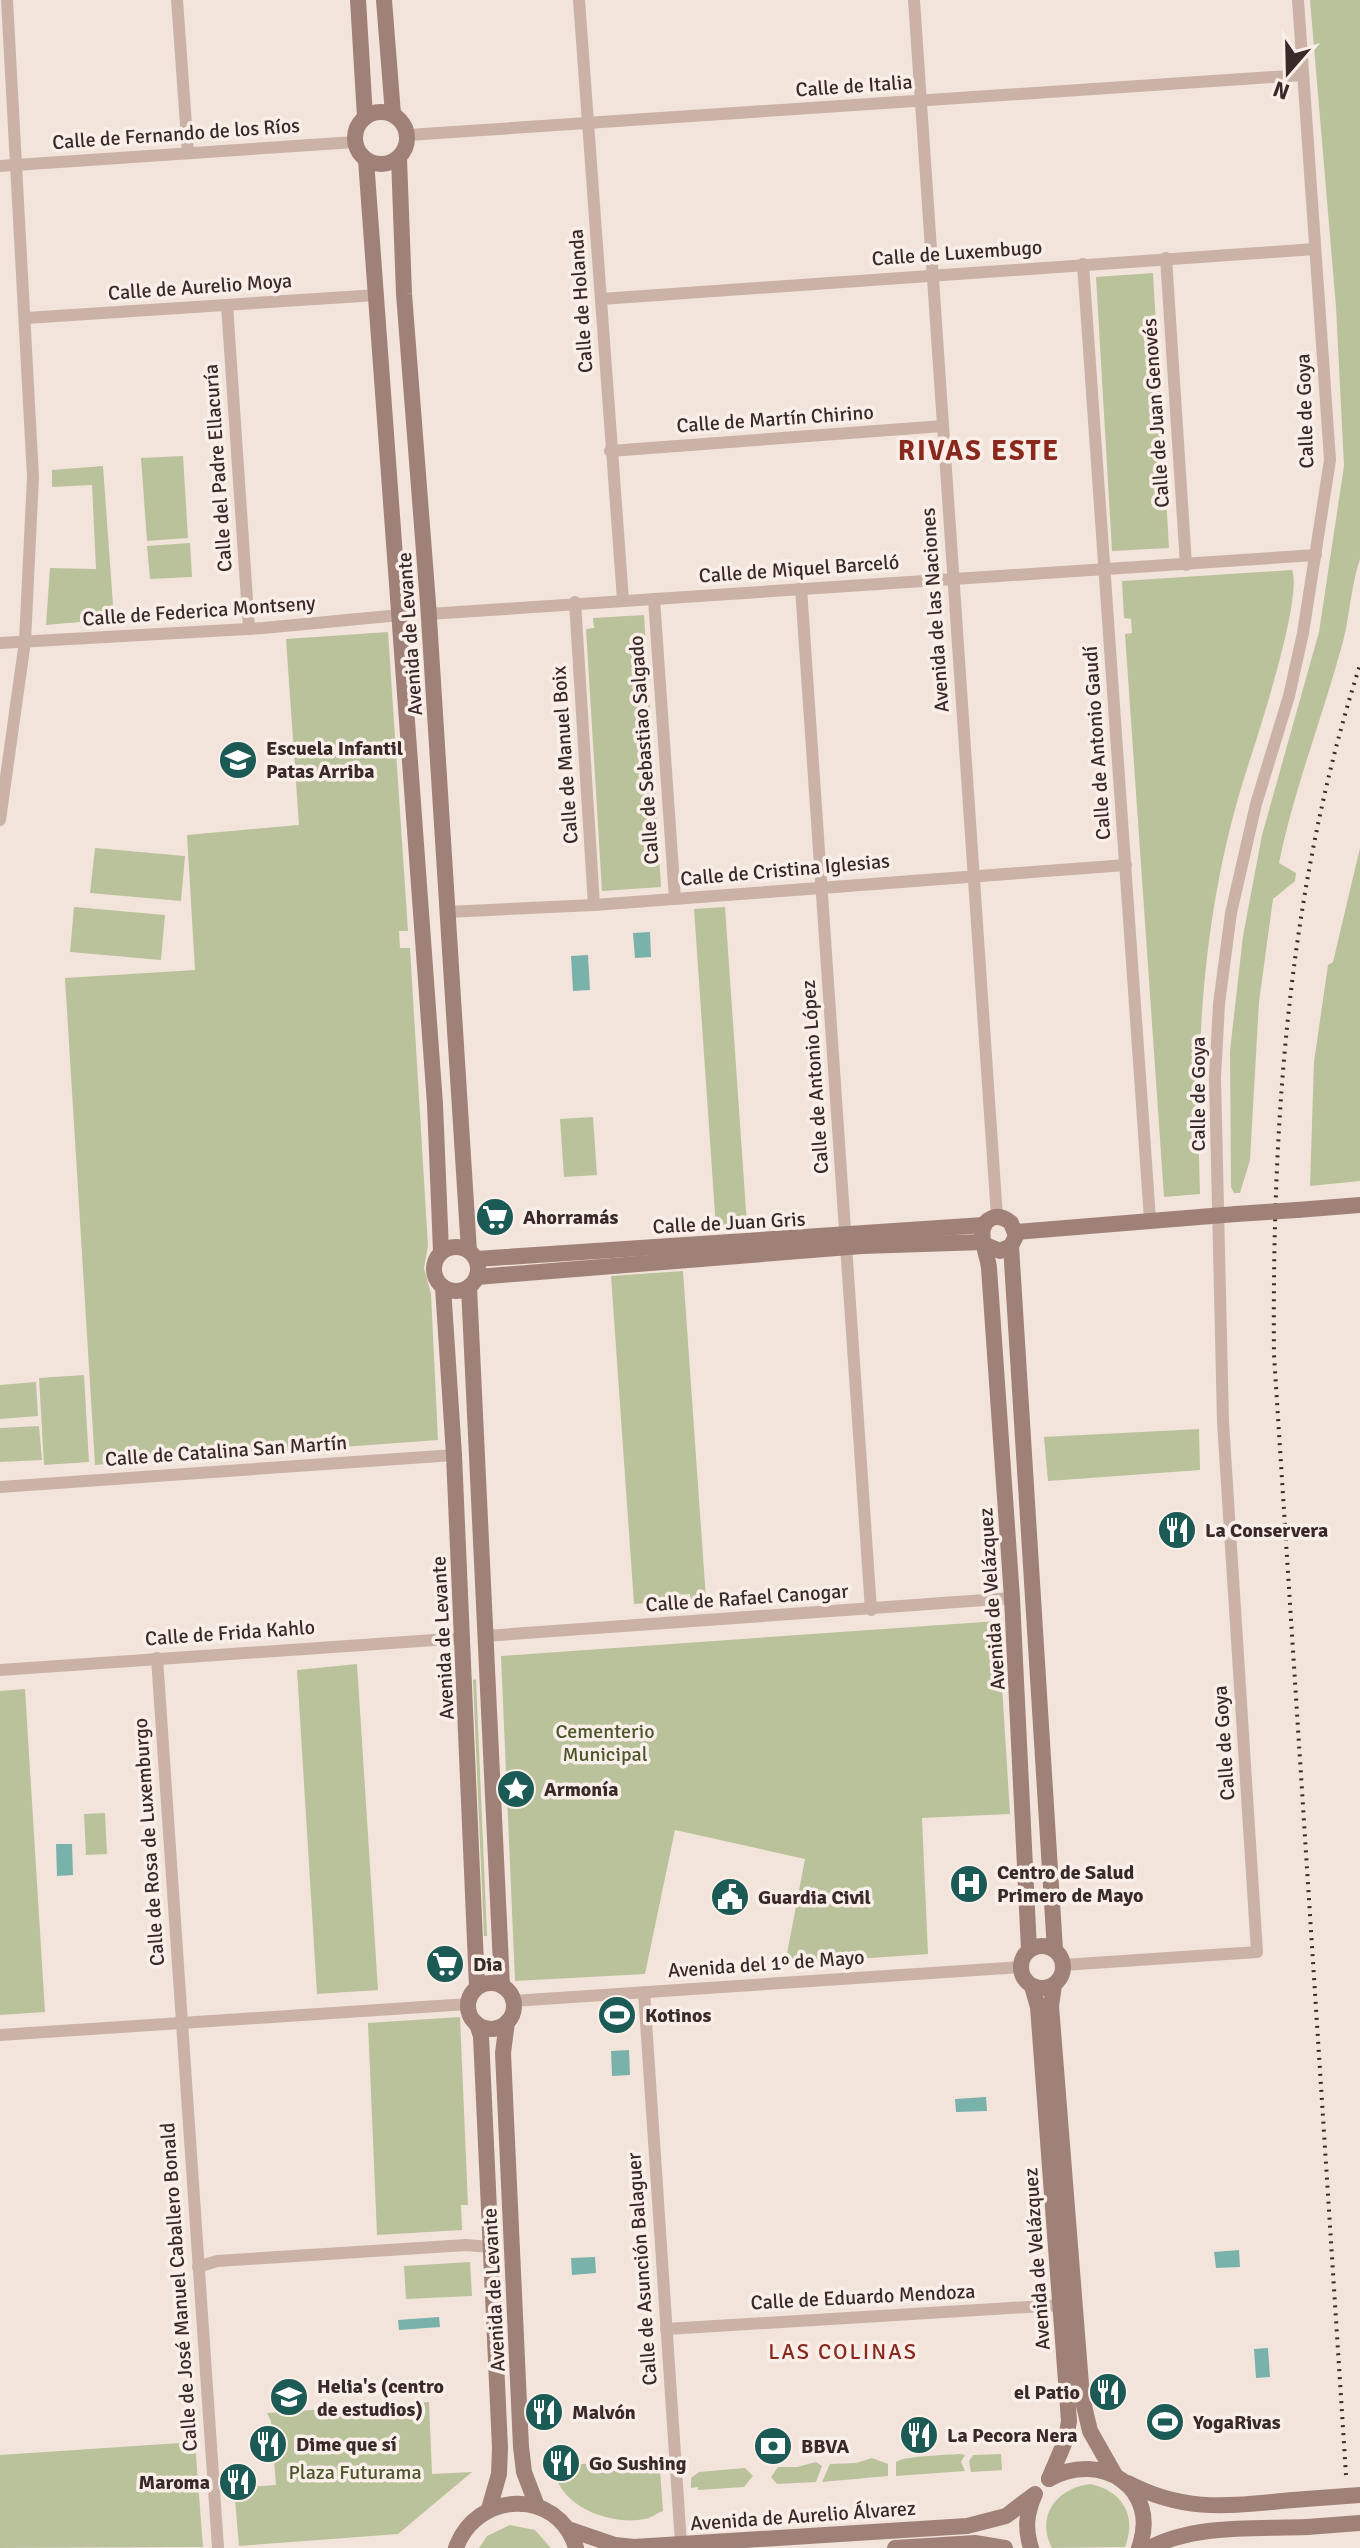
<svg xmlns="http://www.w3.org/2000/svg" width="1360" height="2548" font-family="Signika,sans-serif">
  <rect width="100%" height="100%" fill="#f3e4db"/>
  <g fill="#bac29b">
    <path d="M1310,0H1360V559C1350,589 1350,619 1341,649C1321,721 1294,790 1279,863L1296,873L1295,881L1273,899L1259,1002L1250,1160L1240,1193H1234L1231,1187L1230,1051L1243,936L1262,835L1319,632L1344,466L1336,307Z"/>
    <path d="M1153,273L1169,548L1112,551L1096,277Z"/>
    <path d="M183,456L188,538L147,541L141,458Z"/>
    <path d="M103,466L114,619L46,625L50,568L96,569L92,485L52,487V470Z"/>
    <path d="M190,543L192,577L150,579L147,546Z"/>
    <path d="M1292,570C1303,598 1258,735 1247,769C1202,908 1195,1050 1200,1194L1164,1197L1125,634L1132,633L1131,619L1124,618L1122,581Z"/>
    <path d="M644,615L661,887L602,891L586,629L594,628L593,618Z"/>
    <path d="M388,632L408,931H399L400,948H410L428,1246L424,1268L431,1294L438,1440L95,1465L65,978L195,970L187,835L299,825L286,639Z"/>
    <path d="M95,848L185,856L181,901L90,893Z"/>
    <path d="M1360,848V1181L1310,1186L1314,1062L1328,965L1333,962Z"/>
    <path d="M74,907L165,915L161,960L70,952Z"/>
    <path d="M725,907L747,1225L716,1228L694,909Z"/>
    <path d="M593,1117L597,1175L564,1177L560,1119Z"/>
    <path d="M683,1271L706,1599L691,1600L690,1594L675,1595V1601L634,1604L611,1276Z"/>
    <path d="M84,1375L89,1462L44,1465L39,1378Z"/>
    <path d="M36,1382L38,1416L0,1419V1385Z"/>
    <path d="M39,1426L42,1460L0,1462V1428Z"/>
    <path d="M1199,1429L1200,1470L1048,1481L1044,1437Z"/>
    <path d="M998,1621L1010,1814L922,1818L928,1954L785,1964L805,1859L675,1830L645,1974L515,1981L501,1656Z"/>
    <path d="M357,1664L378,1990L317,1994L297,1670Z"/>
    <path d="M476,1679L487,1936H484L473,1680Z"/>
    <path d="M25,1689L45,2012L0,2015V1691Z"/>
    <path d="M105,1813L107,1854L86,1855L84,1814Z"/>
    <path d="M460,2017L468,2205H461L462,2230L377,2235L368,2023Z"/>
    <path d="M470,2262L472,2296L406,2299L404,2266Z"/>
    <path d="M429,2402L432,2474L472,2472L398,2534L239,2546L234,2488L276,2485L271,2421L267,2413Z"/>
    <path d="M195,2442L203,2547L0,2548V2455Z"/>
    <path d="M960,2454L965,2455L961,2462L965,2471L896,2476V2462C904,2456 946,2455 960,2454Z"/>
    <path d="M1001,2454L1002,2470L971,2472L969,2461L973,2455Z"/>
    <path d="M659,2456L663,2511C656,2513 652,2518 645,2519C610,2526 557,2506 554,2467Z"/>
    <path d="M872,2458L888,2464V2476L822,2482L830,2464L856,2463Z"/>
    <path d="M816,2462L822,2466L816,2482L777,2484L771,2477L778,2467H797Z"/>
    <path d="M745,2468L753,2476L744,2487L698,2490V2487L691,2488V2478L699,2472Z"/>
    <path d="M1090,2484C1123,2491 1137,2516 1125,2547L1052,2548C1035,2516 1057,2488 1090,2484Z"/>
    <path d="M510,2525L535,2530L551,2548H479L487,2536Z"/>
  </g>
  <g fill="#79b1ab">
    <path d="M650,932L651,957L635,958L633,933Z"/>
    <path d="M588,955L590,990L573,991L571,956Z"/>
    <path d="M56,1844H72L73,1875L57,1876Z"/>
    <path d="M629,2050L630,2075L612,2076L611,2051Z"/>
    <path d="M986,2097L987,2111L956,2112L955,2099Z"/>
    <path d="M1239,2250L1240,2267L1216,2268L1214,2252Z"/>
    <path d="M595,2257L596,2273L572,2275L571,2258Z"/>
    <path d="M439,2317L440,2327L399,2330L398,2320Z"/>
    <path d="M1268,2348L1270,2377L1256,2378L1254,2349Z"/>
  </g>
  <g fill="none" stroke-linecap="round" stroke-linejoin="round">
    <g stroke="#cbb2a7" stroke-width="12">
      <path d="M177,0L188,153"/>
      <path d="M579,0L623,600"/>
      <path d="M914,0L997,1217"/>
      <path d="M408,135L1303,75"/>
      <path d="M0,166L355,142"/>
      <path d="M1166,258L1186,565"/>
      <path d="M1083,264L1150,1219"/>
      <path d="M601,299L1315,249"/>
      <path d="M227,305L249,629"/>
      <path d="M26,318L377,295"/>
      <path d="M610,451L943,426"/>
      <path d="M801,588L871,1610"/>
      <path d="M654,599L675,899"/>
      <path d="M575,602L594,905"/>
      <path d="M429,614L1316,555"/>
      <path d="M0,643L263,628L400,615"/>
      <path d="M0,820L25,641L33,477L7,0"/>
      <path d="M447,912L594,905L1126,865"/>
      <path d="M0,1487L454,1455"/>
      <path d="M485,1636L1012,1598"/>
      <path d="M157,1658L218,2548"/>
      <path d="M0,1670L463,1638"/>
      <path d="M1063,1965L1257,1952L1223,1422L1215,1078L1219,1004L1231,913L1256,804L1289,696L1303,633L1330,460L1298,0"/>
      <path d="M644,1992L681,2544"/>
      <path d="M513,2001L1021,1967"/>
      <path d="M0,2035L468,2004"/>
      <path d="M198,2267L217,2261L466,2245L490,2247"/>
      <path d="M666,2329L1061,2305"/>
    </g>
    <g stroke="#9f8178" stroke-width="16">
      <path d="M358,0L365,117"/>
      <path d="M384,0L393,114"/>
      <circle cx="381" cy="138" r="26"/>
      <path d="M399,158L404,294L428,603L469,1251"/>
      <path d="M366,160L435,1104L441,1251"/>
      <path d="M1297,1210L1360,1205"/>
      <path d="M1015,1232L1236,1214"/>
      <path d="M986,1245L1000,1251L1011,1246L1016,1236L1011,1223C1005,1218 999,1215 992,1218C973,1226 988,1254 989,1268L1012,1598L1029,1950"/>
      <path d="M1011,1246L1055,1950"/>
      <circle cx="456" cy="1269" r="22"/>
      <path d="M476,1259L984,1225"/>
      <path d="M477,1277L862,1246L983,1242"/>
      <path d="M443,1287L454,1455L477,1987"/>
      <path d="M469,1287L502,1986"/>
      <circle cx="1042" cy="1967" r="21"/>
      <circle cx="491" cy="2006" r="23"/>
      <path d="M1054,1985L1051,2006L1082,2397L1090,2431L1115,2475"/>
      <path d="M1032,1986L1038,2007L1069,2421L1066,2439L1049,2479"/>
      <path d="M507,2022L503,2053L521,2447L524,2472L537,2506"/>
      <path d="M477,2024L481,2036L500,2448L499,2474L489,2509"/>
      <path d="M1049,2479C1101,2450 1161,2488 1139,2548"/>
      <path d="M1128,2483C1191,2516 1238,2504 1306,2499"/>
      <path d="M568,2529L615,2545L634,2547L967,2526L1006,2516L1035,2494"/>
      <path d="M456,2548C476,2491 558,2487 576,2548"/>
      <path d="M895,2548L975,2543L1005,2548"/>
      <path d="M1031,2548C1025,2529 1026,2515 1034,2496"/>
      <path d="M1150,2548C1195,2524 1257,2529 1307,2527"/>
    </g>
    <path stroke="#372a28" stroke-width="4" stroke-dasharray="2 6" stroke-linecap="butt" d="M1346,2475L1274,1355C1272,1121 1288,889 1360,665"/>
    <g stroke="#9f8178" stroke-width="16">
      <path d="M1236,1214L1297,1210"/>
      <path d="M1306,2499L1360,2495"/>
      <path d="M1307,2527L1360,2523"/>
    </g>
  </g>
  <defs>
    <symbol id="school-disc" viewBox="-11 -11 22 22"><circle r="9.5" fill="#1c5a56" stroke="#faefe8"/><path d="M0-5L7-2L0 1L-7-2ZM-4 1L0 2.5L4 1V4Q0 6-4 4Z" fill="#fff"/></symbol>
    <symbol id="supermarket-disc" viewBox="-11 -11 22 22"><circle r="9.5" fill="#1c5a56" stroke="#faefe8"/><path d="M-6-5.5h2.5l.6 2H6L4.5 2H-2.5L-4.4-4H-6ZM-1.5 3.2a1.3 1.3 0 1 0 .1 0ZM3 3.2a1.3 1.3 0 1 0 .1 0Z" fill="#fff"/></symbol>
    <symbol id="restaurant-disc" viewBox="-11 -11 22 22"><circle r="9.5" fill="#1c5a56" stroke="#faefe8"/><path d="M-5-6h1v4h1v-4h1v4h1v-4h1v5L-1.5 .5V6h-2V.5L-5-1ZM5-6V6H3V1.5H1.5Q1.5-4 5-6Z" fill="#fff"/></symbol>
    <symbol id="sight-disc" viewBox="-11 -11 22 22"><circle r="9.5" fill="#1c5a56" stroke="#faefe8"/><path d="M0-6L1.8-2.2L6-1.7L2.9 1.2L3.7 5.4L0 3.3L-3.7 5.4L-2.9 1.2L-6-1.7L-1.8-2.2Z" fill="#fff"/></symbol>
    <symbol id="hospital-disc" viewBox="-11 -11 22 22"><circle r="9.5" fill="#1c5a56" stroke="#faefe8"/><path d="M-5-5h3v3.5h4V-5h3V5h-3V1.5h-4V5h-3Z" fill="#fff"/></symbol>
    <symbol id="civic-disc" viewBox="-11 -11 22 22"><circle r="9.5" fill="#1c5a56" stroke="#faefe8"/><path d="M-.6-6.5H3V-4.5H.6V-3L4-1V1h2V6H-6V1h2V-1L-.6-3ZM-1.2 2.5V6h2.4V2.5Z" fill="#fff"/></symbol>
    <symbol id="stadium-disc" viewBox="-11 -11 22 22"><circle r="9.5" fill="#1c5a56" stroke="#faefe8"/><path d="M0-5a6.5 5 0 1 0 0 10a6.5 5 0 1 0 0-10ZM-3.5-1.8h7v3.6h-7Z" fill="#fff"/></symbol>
    <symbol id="bank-disc" viewBox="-11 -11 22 22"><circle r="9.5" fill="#1c5a56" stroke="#faefe8"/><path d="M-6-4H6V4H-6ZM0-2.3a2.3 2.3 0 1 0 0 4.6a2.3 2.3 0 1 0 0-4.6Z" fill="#fff"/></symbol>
  </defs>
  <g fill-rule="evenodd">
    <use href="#school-disc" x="216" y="738" width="44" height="44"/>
    <use href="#supermarket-disc" x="473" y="1195" width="44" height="44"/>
    <use href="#restaurant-disc" x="1155" y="1508" width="44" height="44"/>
    <use href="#sight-disc" x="494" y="1767" width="44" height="44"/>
    <use href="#hospital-disc" x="947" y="1862" width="44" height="44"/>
    <use href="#civic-disc" x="708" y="1875" width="44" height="44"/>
    <use href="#supermarket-disc" x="423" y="1942" width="44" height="44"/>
    <use href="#stadium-disc" x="595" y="1993" width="44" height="44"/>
    <use href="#restaurant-disc" x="1086" y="2370" width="44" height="44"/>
    <use href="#school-disc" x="267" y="2375" width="44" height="44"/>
    <use href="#restaurant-disc" x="522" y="2390" width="44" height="44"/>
    <use href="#stadium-disc" x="1143" y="2400" width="44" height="44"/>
    <use href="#restaurant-disc" x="897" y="2413" width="44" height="44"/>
    <use href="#restaurant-disc" x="246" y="2422" width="44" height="44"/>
    <use href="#bank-disc" x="751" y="2424" width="44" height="44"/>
    <use href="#restaurant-disc" x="539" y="2441" width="44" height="44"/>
    <use href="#restaurant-disc" x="216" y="2460" width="44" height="44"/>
  </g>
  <g text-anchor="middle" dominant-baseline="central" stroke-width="7" stroke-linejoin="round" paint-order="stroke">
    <g font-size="20" fill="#372a28" stroke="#faefe8">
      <text transform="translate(854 86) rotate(-4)">Calle de Italia</text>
      <text transform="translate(176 134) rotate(-4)">Calle de Fernando de los Ríos</text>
      <text transform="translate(957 253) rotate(-4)">Calle de Luxembugo</text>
      <text transform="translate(200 287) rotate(-4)">Calle de Aurelio Moya</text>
      <text transform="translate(581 301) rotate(-94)">Calle de Holanda</text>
      <text transform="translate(1305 411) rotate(-92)">Calle de Goya</text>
      <text transform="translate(1156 413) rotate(-94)">Calle de Juan Genovés</text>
      <text transform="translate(775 419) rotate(-4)">Calle de Martín Chirino</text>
      <text transform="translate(218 468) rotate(-94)">Calle del Padre Ellacuría</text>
      <text transform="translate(799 569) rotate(-4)">Calle de Miquel Barceló</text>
      <text transform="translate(935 610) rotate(-94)">Avenida de las Naciones</text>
      <text transform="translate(199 611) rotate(-4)">Calle de Federica Montseny</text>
      <text transform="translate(410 634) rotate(-94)">Avenida de Levante</text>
      <text transform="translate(1097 743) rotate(-94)">Calle de Antonio Gaudí</text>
      <text transform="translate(644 750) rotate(-94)">Calle de Sebastiao Salgado</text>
      <text transform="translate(565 755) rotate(-94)">Calle de Manuel Boix</text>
      <text transform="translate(785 870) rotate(-5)">Calle de Cristina Iglesias</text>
      <text transform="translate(815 1077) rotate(-94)">Calle de Antonio López</text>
      <text transform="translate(1198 1094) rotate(-90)">Calle de Goya</text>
      <text transform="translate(729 1223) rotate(-3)">Calle de Juan Gris</text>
      <text transform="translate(226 1451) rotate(-4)">Calle de Catalina San Martín</text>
      <text transform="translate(747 1598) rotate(-4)">Calle de Rafael Canogar</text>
      <text transform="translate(992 1599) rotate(-94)">Avenida de Velázquez</text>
      <text transform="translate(230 1633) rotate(-4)">Calle de Frida Kahlo</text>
      <text transform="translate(443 1638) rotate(-93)">Avenida de Levante</text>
      <text transform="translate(1224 1743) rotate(-94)">Calle de Goya</text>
      <text transform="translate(149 1842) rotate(-94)">Calle de Rosa de Luxemburgo</text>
      <text transform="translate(766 1964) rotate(-4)">Avenida del 1º de Mayo</text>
      <text transform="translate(1037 2259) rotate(-94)">Avenida de Velázquez</text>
      <text transform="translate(642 2269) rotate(-94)">Calle de Asunción Balaguer</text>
      <text transform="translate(179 2287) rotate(-94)">Calle de José Manuel Caballero Bonald</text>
      <text transform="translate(494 2290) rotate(-93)">Avenida de Levante</text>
      <text transform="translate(863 2297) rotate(-3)">Calle de Eduardo Mendoza</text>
      <text transform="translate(803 2516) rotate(-4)">Avenida de Aurelio Álvarez</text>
    </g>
    <g font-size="20" font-weight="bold" fill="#372a28" stroke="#faefe8" text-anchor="start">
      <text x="266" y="748">Escuela Infantil<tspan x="266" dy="23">Patas Arriba</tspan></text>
      <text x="523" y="1217">Ahorramás</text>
      <text x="1205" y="1530">La Conservera</text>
      <text x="544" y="1789">Armonía</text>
      <text x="997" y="1872">Centro de Salud<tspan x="997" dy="23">Primero de Mayo</tspan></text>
      <text x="758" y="1897">Guardia Civil</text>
      <text x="473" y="1964">Dia</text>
      <text x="645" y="2015">Kotinos</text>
      <text x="317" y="2386">Helia's (centro<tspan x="317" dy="23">de estudios)</tspan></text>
      <text x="1080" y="2392" text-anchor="end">el Patio</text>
      <text x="572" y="2412">Malvón</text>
      <text x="1193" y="2422">YogaRivas</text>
      <text x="947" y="2435">La Pecora Nera</text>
      <text x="296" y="2444">Dime que sí</text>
      <text x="801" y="2446">BBVA</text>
      <text x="589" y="2463">Go Sushing</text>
      <text x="210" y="2482" text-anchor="end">Maroma</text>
    </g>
    <g font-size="20" fill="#4c562b" stroke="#faefe8">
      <text x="605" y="1731">Cementerio<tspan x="605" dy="23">Municipal</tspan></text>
      <text x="355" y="2472">Plaza Futurama</text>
    </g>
    <g font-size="22" letter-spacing="2" fill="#89291e" stroke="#faefe8">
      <text x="843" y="2351">LAS COLINAS</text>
    </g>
    <g font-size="28" font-weight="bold" letter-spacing="2" fill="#89291e" stroke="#faefe8">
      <text x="979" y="451">RIVAS ESTE</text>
    </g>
  </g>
  <g transform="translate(1288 72) rotate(200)" stroke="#faefe8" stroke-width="6" paint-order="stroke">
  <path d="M0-6L14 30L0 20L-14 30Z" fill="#372a28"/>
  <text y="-12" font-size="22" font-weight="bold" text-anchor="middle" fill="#372a28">N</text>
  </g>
</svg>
